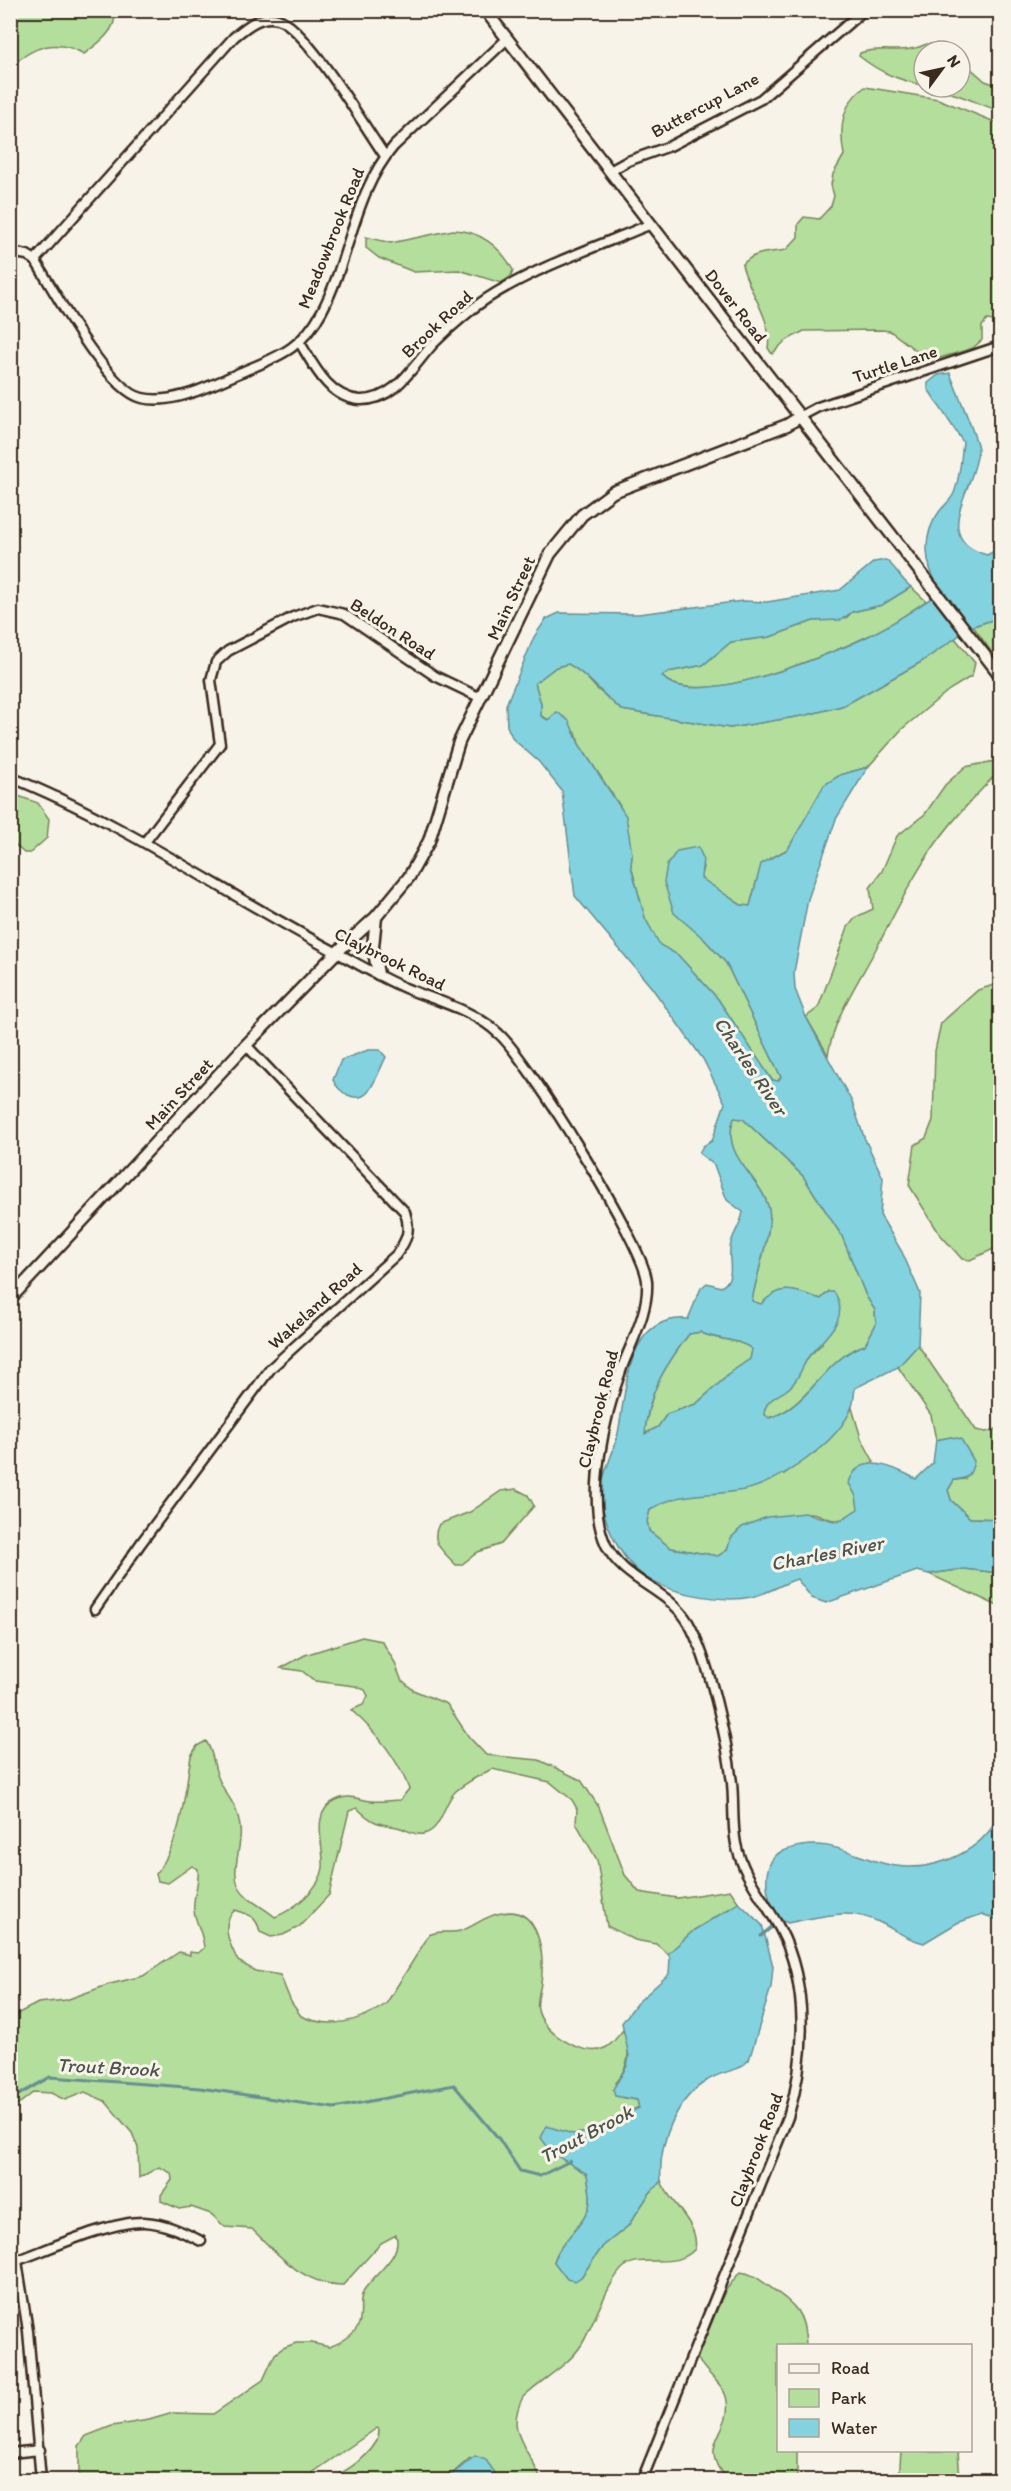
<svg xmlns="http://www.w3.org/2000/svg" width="1011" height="2491" font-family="Itim,sans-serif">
  <rect width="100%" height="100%" fill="#f7f3e8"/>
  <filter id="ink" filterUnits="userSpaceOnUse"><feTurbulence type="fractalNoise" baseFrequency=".0167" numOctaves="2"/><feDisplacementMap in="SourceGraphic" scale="12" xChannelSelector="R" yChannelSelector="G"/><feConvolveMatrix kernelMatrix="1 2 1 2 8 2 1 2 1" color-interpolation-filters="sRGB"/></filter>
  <g filter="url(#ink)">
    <g fill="#b3de9b" stroke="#77845c" stroke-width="1.5">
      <path d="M11,10L115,11C117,31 99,43 84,54C56,38 34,46 11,66Z"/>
      <path d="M927,44H944L955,51H924V87H960V59L985,81L1000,86V111C984,106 968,98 951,93C913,81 893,83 859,56L860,53C884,45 901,56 927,44Z"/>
      <path d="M865,87L938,99L1000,124V322L987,320L982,326V340L973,348L930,361L890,331L881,330L804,331L785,341L772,354L768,348C773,319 749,293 742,265C754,251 769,253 786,250L798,237V224L804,217L819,219L831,206L834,196L831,185L833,174L844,155C839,129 841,103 865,87Z"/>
      <path d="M453,230C479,230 501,247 513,270L511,276L501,283L459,270L414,272L379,258L366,248V237L391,243Z"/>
      <path d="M911,587L926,601C910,612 893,624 875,633C837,651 694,713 662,676L668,672L703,665L731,642L770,637L813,621L846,618L852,612L882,605Z"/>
      <path d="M1000,612V659L997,660L973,626L992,620Z"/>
      <path d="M955,638L975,663L972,676L949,690L902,729L868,767L840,775L802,825L788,849L769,859L757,879L750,906L741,905L700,878L703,867L697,847L704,939L726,963L781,1077L778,1081L772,1080L718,999L678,955L660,946L645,918L631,866L632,854L620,806L579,744L576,733L541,716V704L535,683L556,667L568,664L581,671L596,688L622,710L730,728L807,715L845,705L921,662Z"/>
      <path d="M1000,760V770C978,793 956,816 937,842C913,875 896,912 877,947C858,983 835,1014 828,1055L806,1017L818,1008L848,927L856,917L873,909L870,888L882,871L897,836L925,814L945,785L965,767Z"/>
      <path d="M10,793L38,803L49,819L47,838L30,853H24L11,841Z"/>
      <path d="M1000,983V1246L970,1260L962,1259L939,1233L909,1185L915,1145L926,1138L933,1120L935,1051L941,1023L978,990Z"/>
      <path d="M734,1118L743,1119L803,1176L842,1236L866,1296L875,1310L876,1324L865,1345C824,1358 809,1408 768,1418L764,1414L765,1406L770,1399L790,1387L809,1356L822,1344L828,1292L821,1299C794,1291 783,1282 761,1305L752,1301C755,1279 773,1228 769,1210C762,1175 719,1159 734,1118Z"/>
      <path d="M700,1332C717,1341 737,1338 752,1349L751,1359L734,1370L696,1404L667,1414L658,1427L644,1434C652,1387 660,1373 689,1334Z"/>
      <path d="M918,1345L976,1430L986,1432L1000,1428V1519L970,1518L951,1500L948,1490L954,1480L965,1479L951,1437L936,1440L931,1415L898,1367Z"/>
      <path d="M852,1408L861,1438L874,1462L856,1470L849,1483L856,1496L859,1509C828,1534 827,1508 802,1514C778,1519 755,1530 731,1538L727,1550L718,1556L671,1548L649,1531L647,1521L650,1510L670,1498L784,1474L817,1451L840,1426Z"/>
      <path d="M516,1489L528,1495L534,1506L501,1544L478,1552L461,1565H456C444,1552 429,1543 439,1524L470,1512L501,1491Z"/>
      <path d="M964,1569L1000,1573V1607L929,1574Z"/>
      <path d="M362,1637L382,1641L394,1661L401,1679L413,1690L447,1704L469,1737L486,1755L539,1760L581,1780L599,1807L625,1875L639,1892L677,1898L730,1890L739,1903L694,1930L668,1954L656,1944L635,1940L607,1926L597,1860L576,1823L577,1809L572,1800L550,1782L492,1769C480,1775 467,1782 456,1791C443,1802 443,1829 424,1834C413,1836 407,1829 397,1827C378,1824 372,1823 357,1808L349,1811L329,1895L299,1927L283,1935L271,1937L260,1932C257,1917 249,1914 235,1910C219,1924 230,1945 238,1961L255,1971L280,1975L291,2002L301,2016C330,2030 361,2021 386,2004L429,1935C440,1929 449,1934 460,1931C474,1927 485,1915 502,1913C540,1905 545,1956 541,1983C540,1991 536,2002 538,2010C542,2031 578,2054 599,2050C610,2048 616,2038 623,2030C632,2050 630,2067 615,2083L621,2097L637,2100L639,2107L583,2133L574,2134L553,2153L587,2174C588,2182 591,2193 590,2202C587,2225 560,2239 554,2262L581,2277L603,2246L628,2226L649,2194L661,2181C670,2204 700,2224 695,2249C675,2271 642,2253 624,2267C609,2279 593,2326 582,2344C569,2366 541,2379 523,2397C504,2433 529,2447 541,2480H500L486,2461L470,2458L445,2480H329C346,2471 380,2452 379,2429L377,2428L302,2480H79V2446L86,2436L112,2426L149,2420L173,2413L213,2414L263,2380L275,2354L283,2348L296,2343H312L329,2347C340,2343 352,2337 358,2326C364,2314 357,2301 364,2290C374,2274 403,2256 396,2235L381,2243L343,2285C304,2286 277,2254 252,2229L225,2227L211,2214L191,2207L179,2209L161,2201V2195L172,2180L171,2173L159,2167L139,2178L138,2148L132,2133L105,2101L85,2092L65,2100L51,2093L34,2092L11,2110V2017L38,2003L66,2000L110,1984L143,1976L179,1952L190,1955V1952L198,1953L204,1948C203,1933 196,1924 194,1911C192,1897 200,1883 198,1869L192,1866L168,1883L158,1881L156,1874C182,1841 184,1796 191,1756L197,1746L206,1741C214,1753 213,1765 218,1777C226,1798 237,1801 240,1827C243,1845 230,1871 239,1887C247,1901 264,1907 275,1917C293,1910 320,1889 323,1868C325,1847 309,1812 336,1800C349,1793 359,1800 372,1801C381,1802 391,1800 400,1800L409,1789C398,1759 375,1731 351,1710L363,1705L368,1696L365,1690L355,1686L315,1681L302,1671L281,1668L305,1655Z"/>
      <path d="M740,2272C752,2273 760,2280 770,2287C795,2305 805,2312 806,2345L778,2346V2450L797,2451V2480H727C695,2443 732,2433 727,2401C725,2383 702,2372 696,2355L699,2352L725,2291Z"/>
      <path d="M901,2451H958L960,2480H899Z"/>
    </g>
    <g fill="#83d2e0" stroke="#668f92" stroke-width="1.5" fill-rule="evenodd">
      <path d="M950,373C954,385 979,442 978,450C976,487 928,539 987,555L1000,548V612L992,620L973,626L921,662L845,705L807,715L730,728L622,710C603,696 589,675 568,664L556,667L535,683L541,704V716L548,720L557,712L569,721L579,744L626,816L632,854L631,866L645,918L660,945L678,955L718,999L772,1080L778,1081L781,1077L726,963L704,939L674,913L664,882L667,865L677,851L698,847L703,858L701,878L741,905L750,906L761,864L788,849L824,785L840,775L868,767L836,819L808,899L794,972L795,989L806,1017L852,1102L864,1137L883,1178L880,1215L902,1252L920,1293L918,1345L898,1367L855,1388C854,1394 854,1401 852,1406C841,1441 779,1483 744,1490C710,1497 683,1489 650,1510L647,1521L649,1531L671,1548L718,1556L727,1550L731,1538L742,1527L767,1517L805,1513L838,1522L858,1509L856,1496L849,1483C859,1450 896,1468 916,1479L933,1463L936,1440L951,1437L961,1439L974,1461C971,1475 968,1479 954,1480L948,1490L951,1500L970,1518L1000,1519V1573L964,1569L929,1574L917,1571L826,1603L812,1598L797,1579C781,1584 768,1594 751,1597C722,1603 664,1593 641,1574C624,1560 611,1538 605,1516C603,1510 600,1501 600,1494C602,1472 614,1455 618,1433C627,1391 625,1314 688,1319L701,1288L707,1283L721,1287C738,1277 726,1260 731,1243C734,1232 741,1224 743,1212L727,1200L714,1165L699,1153L703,1146L712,1141L725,1103L703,1059L652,988L575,896L562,791L539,762L513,739L507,726L506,705L534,637L546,619L559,613L638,614L743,601L767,602L840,590L874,562L886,560C897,568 900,579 911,587L882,605L852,612L841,620L813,621L770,637L731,642L703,665L668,672L662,676C692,713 842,651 878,631C898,621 917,607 936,595L939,587C924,564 922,535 939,512C944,505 950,502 954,493C960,478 961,459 963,442L928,389V383L938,375ZM734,1118L743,1119L803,1176L842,1236L866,1296L875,1310L876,1324L865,1345C824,1358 809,1408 769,1418L764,1414C766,1398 778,1397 789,1388C799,1380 802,1366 809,1356C824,1337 852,1319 834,1292H828L821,1299C794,1291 783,1282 761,1304L752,1301C755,1279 773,1228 769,1210C762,1176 719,1157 734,1118ZM700,1332C717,1341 736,1337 752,1349L750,1359L734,1370L696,1404L667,1414L658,1427L645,1434C647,1394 665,1366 689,1334Z"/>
      <path d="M368,1050H380L386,1057C381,1067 375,1083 368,1092C356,1105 338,1091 333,1080L341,1060Z"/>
      <path d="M1000,1805V1921L982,1914L957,1923L924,1943C907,1939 896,1931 881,1923C849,1906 821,1917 788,1923C769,1919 753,1861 785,1850C833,1834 855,1860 896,1866C929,1871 969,1857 990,1830C995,1823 997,1813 1000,1805Z"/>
      <path d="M739,1903L762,1925L773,1966L771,1987L749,2060C738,2072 721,2071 708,2080C675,2099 658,2145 661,2181L649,2194L628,2226L603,2246L581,2277L575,2281L567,2279L554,2262C560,2239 587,2225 590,2202C591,2193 588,2182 587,2174L552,2153L541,2138L546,2126L573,2134L583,2133L639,2108L637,2100L615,2096L613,2089L627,2066L629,2056L622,2023L636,2004L669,1974L670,1958L668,1954L694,1930Z"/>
      <path d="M475,2456L486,2460L500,2480H445Z"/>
    </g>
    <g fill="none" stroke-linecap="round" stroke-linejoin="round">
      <g stroke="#668f92" stroke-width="3">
        <path d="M761,1936L774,1925"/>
        <path d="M10,2100L50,2077L200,2088L334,2108L454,2085L499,2139L520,2171L540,2176L570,2161"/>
      </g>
      <defs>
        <g id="minor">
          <path d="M610,171L628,161L670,146L761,99L864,10"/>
          <path d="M10,252L27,255L35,260C55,292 107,390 142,398C173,405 209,386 237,374C276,357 301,351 322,311C350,258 354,192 394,146L507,39"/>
          <path d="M35,260L234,37C246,27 261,14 278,19C306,27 366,129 385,156"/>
          <path d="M300,343C314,366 329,398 360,400C395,401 413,366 433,344C443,334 453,325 464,316C508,276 595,248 651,224"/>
          <path d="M801,416L818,407L1000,346"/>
          <path d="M10,777C128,824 231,898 343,956C363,967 384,979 405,988C437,1001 474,1010 499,1034C528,1060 644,1245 647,1281C649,1310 633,1339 623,1365C606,1412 584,1498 606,1545C623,1581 668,1589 688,1622C709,1659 727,1740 732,1783C734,1803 732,1824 736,1844C743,1877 765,1900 780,1929C809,1984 806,2060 788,2117L642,2480"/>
          <path d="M145,842L220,744L211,680L216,662L228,651L293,617L318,608L344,614L435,676L481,698"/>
          <path d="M95,1609L141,1543L271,1368L396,1255C407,1240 411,1231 405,1212L246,1045"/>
          <path d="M17,2261L28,2331L41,2480"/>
          <path d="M10,2263C45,2251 109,2221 144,2222C165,2223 183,2232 201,2241"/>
          <path d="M10,2453L40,2450"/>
        </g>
        <g id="tertiary">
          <path d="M485,10L1000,675"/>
          <path d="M376,917L373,947L378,974"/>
          <path d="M10,1299L246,1045L336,953L376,917L409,877L429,841L459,742L550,554L582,515L613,492L787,425L801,416"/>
        </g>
      </defs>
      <use href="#minor" stroke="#3b2a1e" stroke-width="13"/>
      <use href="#tertiary" stroke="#3b2a1e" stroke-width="15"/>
      <use href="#minor" stroke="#f7f3e8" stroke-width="8"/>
      <use href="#tertiary" stroke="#f7f3e8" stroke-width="10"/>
    </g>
  </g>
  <g text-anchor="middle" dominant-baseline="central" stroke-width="6" stroke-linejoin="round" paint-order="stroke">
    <g font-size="18" fill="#3b2a1e" stroke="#f7f3e8">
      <text transform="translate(705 105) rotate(-28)">Buttercup Lane</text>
      <text transform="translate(331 238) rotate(-68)">Meadowbrook Road</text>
      <text transform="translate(736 306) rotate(52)">Dover Road</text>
      <text transform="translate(437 324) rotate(-43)">Brook Road</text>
      <text transform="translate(895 364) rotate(-18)">Turtle Lane</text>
      <text transform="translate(511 598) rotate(-65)">Main Street</text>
      <text transform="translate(393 629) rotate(33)">Beldon Road</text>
      <text transform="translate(390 959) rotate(26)">Claybrook Road</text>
      <text transform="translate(179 1094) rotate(-47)">Main Street</text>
      <text transform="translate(315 1306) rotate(-42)">Wakeland Road</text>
      <text transform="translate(598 1409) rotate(-76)">Claybrook Road</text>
      <text transform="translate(756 2150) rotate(-69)">Claybrook Road</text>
    </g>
    <g font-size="20" font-style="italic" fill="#4d544e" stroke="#f7f3e8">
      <text transform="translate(751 1066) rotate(56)">Charles River</text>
      <text transform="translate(827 1553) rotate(-11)">Charles River</text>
      <text transform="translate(108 2067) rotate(3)">Trout Brook</text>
      <text transform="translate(586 2134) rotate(-28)">Trout Brook</text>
    </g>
  </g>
  <rect width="1011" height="2491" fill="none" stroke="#f7f3e8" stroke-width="36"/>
  <rect x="18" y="18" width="975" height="2455" fill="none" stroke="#3b2a1e" stroke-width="2" filter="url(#ink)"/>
  <rect x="777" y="2344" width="195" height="108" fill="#f7f3e8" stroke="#aca397" stroke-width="1.5"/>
  <rect x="789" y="2364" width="30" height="9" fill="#f7f3e8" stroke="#aca397" stroke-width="1.5"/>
  <text x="831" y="2374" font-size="18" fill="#3b2a1e">Road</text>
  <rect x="789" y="2389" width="30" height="18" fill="#b3de9b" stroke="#aca397" stroke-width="1.5"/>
  <text x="831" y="2404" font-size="18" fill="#3b2a1e">Park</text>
  <rect x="789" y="2419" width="30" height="18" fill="#83d2e0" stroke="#aca397" stroke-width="1.5"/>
  <text x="831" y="2434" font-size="18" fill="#3b2a1e">Water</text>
  <g transform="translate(942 69) rotate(57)"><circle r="28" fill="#f7f3e8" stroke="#aca397" stroke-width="1.5"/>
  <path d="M0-4.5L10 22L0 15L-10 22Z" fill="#3b2a1e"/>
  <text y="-9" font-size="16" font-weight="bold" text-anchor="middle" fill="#3b2a1e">N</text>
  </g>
</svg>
